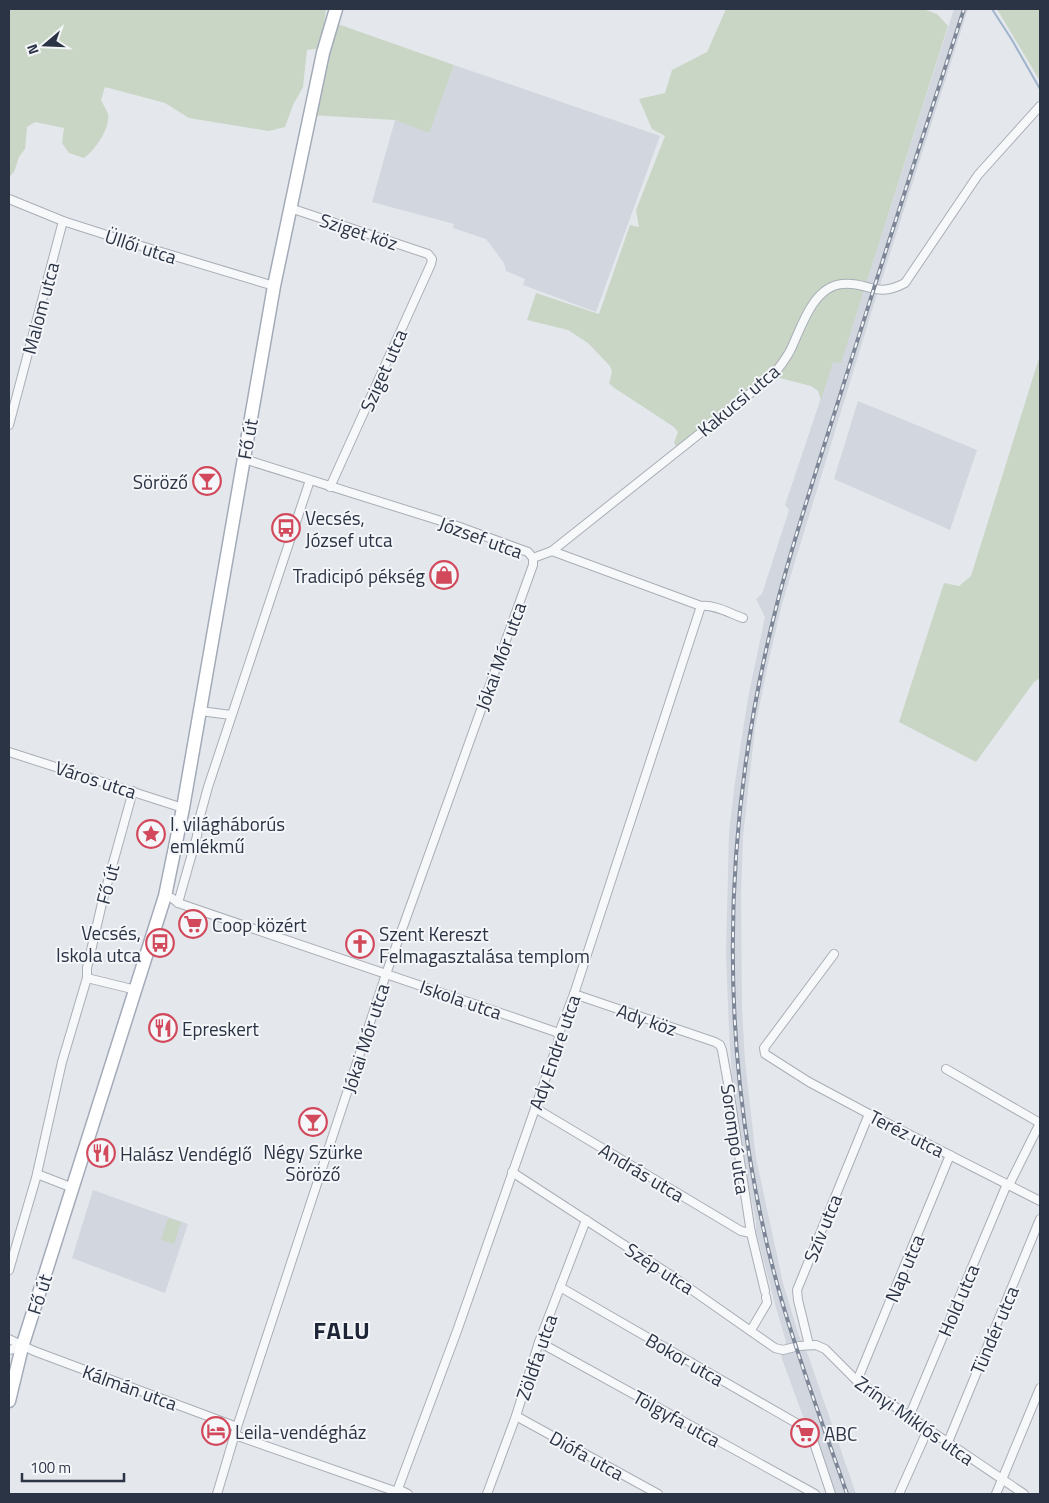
<svg xmlns="http://www.w3.org/2000/svg" width="1049" height="1503" font-family="'Titillium Web',sans-serif">
  <rect width="100%" height="100%" fill="#e4e7ec"/>
  <g fill="#d2d6de">
    <path d="M954,9H968L874,304L782,604L768,664L755,728L743,837L741,896L742,1008L745,1061L756,1158L783,1283L799,1336L808,1355L856,1494H827L813,1444L781,1356L786,1342L775,1304L756,1231V1221L744,1165L732,1077L729,1031L726,953L729,833L735,782L748,698L765,617L756,599L762,594L789,510L785,505L833,362H841Z"/>
    <path d="M454,65L660,136L596,312L523,285L525,279L506,271L504,263L486,239L453,228L454,224L372,202L395,120L429,132Z"/>
    <path d="M858,401L977,450L950,530L834,479Z"/>
    <path d="M93,1190L188,1224L165,1293L72,1258Z"/>
  </g>
  <g fill="#c9d6c5">
    <path d="M9,9H326L321,48L307,50L303,87L293,105L285,127L269,131L189,118L165,103L105,87L101,100C103,104 106,109 108,114C111,128 94,151 84,158L69,153L62,143L64,128L35,122L27,127L25,149L19,157L14,172L9,177Z"/>
    <path d="M726,9H923L937,14L948,26L841,363L833,362L821,400L818,391L811,386L772,376L679,449L674,443L678,432L674,427L613,387L609,383L612,372L610,366L588,343L568,330L527,320L536,293L599,314L630,225L639,227L636,210L665,136L652,129L639,99L665,93L672,70L707,52Z"/>
    <path d="M997,9H1040V81Z"/>
    <path d="M332,22L454,65L429,133L395,120L310,115Z"/>
    <path d="M1040,355V678L1034,682L976,762L899,722L944,583L959,586L971,576Z"/>
    <path d="M168,1218L181,1222L174,1244L161,1240Z"/>
  </g>
  <g fill="none" stroke-linecap="round" stroke-linejoin="round">
    <path stroke="#9fb4cc" stroke-width="2" d="M992,9L1012,40L1040,89"/>
    <defs>
      <g id="street">
        <path d="M9,199L63,221L138,245L274,286"/>
        <path d="M290,208L428,254L432,259L431,264L330,487"/>
        <path d="M9,425L63,221"/>
        <path d="M244,459L457,526L528,552L533,558L552,551L701,606C714,604 731,614 743,618"/>
        <path d="M552,551L772,376C779,368 785,360 790,351C801,329 812,287 842,284C868,281 875,299 905,283L978,175L1040,106"/>
        <path d="M200,711L231,715"/>
        <path d="M9,752L183,808"/>
        <path d="M165,896L172,898L178,903L559,1033"/>
        <path d="M178,903L197,836L199,820L208,787L310,480"/>
        <path d="M834,954L764,1048L765,1054L809,1082L869,1114L1040,1201"/>
        <path d="M87,978L136,990"/>
        <path d="M574,994L715,1042L720,1045L722,1050L728,1083L751,1233L765,1291"/>
        <path d="M946,1069L1040,1123"/>
        <path d="M535,1108L741,1231L751,1233"/>
        <path d="M512,1172L672,1276L775,1348L783,1350L799,1346L816,1345L825,1349L857,1381L1024,1494"/>
        <path d="M37,1174L73,1188"/>
        <path d="M1009,1185L1040,1123"/>
        <path d="M9,1270L36,1178L62,1062L87,978V968L103,899L133,791"/>
        <path d="M560,1287L810,1431L831,1494"/>
        <path d="M751,1330L767,1303L766,1297"/>
        <path d="M9,1339L34,1351L237,1427"/>
        <path d="M539,1342L815,1494"/>
        <path d="M809,1345L798,1300L797,1290L869,1114"/>
        <path d="M9,1350L22,1347"/>
        <path d="M857,1381L950,1155"/>
        <path d="M516,1416L658,1494"/>
        <path d="M909,1417L1007,1184"/>
        <path d="M235,1435L397,1492"/>
        <path d="M948,1442L1040,1219"/>
        <path d="M398,1489L408,1494"/>
        <path d="M217,1494L237,1427L386,974L533,565V558"/>
        <path d="M396,1494L457,1331L558,1043L559,1033L574,994L701,606"/>
        <path d="M487,1494L516,1416L539,1342L586,1220"/>
        <path d="M899,1494L928,1429"/>
        <path d="M996,1494L1040,1388"/>
      </g>
      <path id="primary" d="M9,1401L22,1347L165,896L183,808L274,286L323,53L336,9"/>
    </defs>
    <use href="#street" stroke="#a9aeb7" stroke-width="10"/>
    <use href="#primary" stroke="#a3abb8" stroke-width="15"/>
    <use href="#street" stroke="#f7f8fa" stroke-width="8"/>
    <use href="#primary" stroke="#fff" stroke-width="12"/>
    <defs>
      <path id="rail" d="M847,1494C825,1431 802,1369 783,1305C762,1233 748,1160 740,1086C723,925 737,761 777,604C796,530 821,456 844,383C883,258 924,133 964,9"/>
    </defs>
    <use href="#rail" stroke="#7d8696" stroke-width="4"/>
    <use href="#rail" stroke="#f4f6f9" stroke-width="2" stroke-dasharray="5.5" stroke-linecap="butt"/>
  </g>
  <defs>
    <symbol id="bar-ring" viewBox="-11 -11 22 22"><circle r="9.5" fill="#f4f6f9" stroke="#d1495b" stroke-width="1.5"/><path d="M-6-5H6L.8 .8V4.5H3.5V6h-7V4.5H-.8V.8Z" fill="#d1495b"/></symbol>
    <symbol id="bus-ring" viewBox="-11 -11 22 22"><circle r="9.5" fill="#f4f6f9" stroke="#d1495b" stroke-width="1.5"/><path d="M-5-6H5V4H4V6H2V4H-2V6H-4V4H-5ZM-3.5-4V0h7V-4ZM-3.5 1.2v1.5H-2V1.2ZM2 1.2v1.5H3.5V1.2Z" fill="#d1495b"/></symbol>
    <symbol id="shop-ring" viewBox="-11 -11 22 22"><circle r="9.5" fill="#f4f6f9" stroke="#d1495b" stroke-width="1.5"/><path d="M-5-2.5h2.3a2.7 3.5 0 0 1 5.4 0H5L5.5 6h-11ZM-1.5-2.5h3a1.5 2.3 0 0 0-3 0Z" fill="#d1495b"/></symbol>
    <symbol id="sight-ring" viewBox="-11 -11 22 22"><circle r="9.5" fill="#f4f6f9" stroke="#d1495b" stroke-width="1.5"/><path d="M0-6L1.8-2.2L6-1.7L2.9 1.2L3.7 5.4L0 3.3L-3.7 5.4L-2.9 1.2L-6-1.7L-1.8-2.2Z" fill="#d1495b"/></symbol>
    <symbol id="supermarket-ring" viewBox="-11 -11 22 22"><circle r="9.5" fill="#f4f6f9" stroke="#d1495b" stroke-width="1.5"/><path d="M-6-5.5h2.5l.6 2H6L4.5 2H-2.5L-4.4-4H-6ZM-1.5 3.2a1.3 1.3 0 1 0 .1 0ZM3 3.2a1.3 1.3 0 1 0 .1 0Z" fill="#d1495b"/></symbol>
    <symbol id="church-ring" viewBox="-11 -11 22 22"><circle r="9.5" fill="#f4f6f9" stroke="#d1495b" stroke-width="1.5"/><path d="M-1.2-6h2.4v3.5h3.3v2.4h-3.3V6h-2.4V-.1h-3.3v-2.4h3.3Z" fill="#d1495b"/></symbol>
    <symbol id="restaurant-ring" viewBox="-11 -11 22 22"><circle r="9.5" fill="#f4f6f9" stroke="#d1495b" stroke-width="1.5"/><path d="M-5-6h1v4h1v-4h1v4h1v-4h1v5L-1.5 .5V6h-2V.5L-5-1ZM5-6V6H3V1.5H1.5Q1.5-4 5-6Z" fill="#d1495b"/></symbol>
    <symbol id="hotel-ring" viewBox="-11 -11 22 22"><circle r="9.5" fill="#f4f6f9" stroke="#d1495b" stroke-width="1.5"/><path d="M-6-4.5h1.5V1H6V5H4.5V3h-9V5H-6ZM-4 0a1.8 1.8 0 1 1 3.6 0ZM.5 0V-2.5h3Q6-2.5 6 0Z" fill="#d1495b"/></symbol>
  </defs>
  <g fill-rule="evenodd">
    <use href="#bar-ring" x="191" y="465" width="32" height="32"/>
    <use href="#bus-ring" x="270" y="512" width="32" height="32"/>
    <use href="#shop-ring" x="428" y="559" width="32" height="32"/>
    <use href="#sight-ring" x="135" y="818" width="32" height="32"/>
    <use href="#supermarket-ring" x="177" y="908" width="32" height="32"/>
    <use href="#bus-ring" x="144" y="927" width="32" height="32"/>
    <use href="#church-ring" x="344" y="928" width="32" height="32"/>
    <use href="#restaurant-ring" x="147" y="1012" width="32" height="32"/>
    <use href="#bar-ring" x="297" y="1106" width="32" height="32"/>
    <use href="#restaurant-ring" x="85" y="1137" width="32" height="32"/>
    <use href="#hotel-ring" x="200" y="1415" width="32" height="32"/>
    <use href="#supermarket-ring" x="789" y="1417" width="32" height="32"/>
  </g>
  <g text-anchor="middle" dominant-baseline="central" stroke-width="4" stroke-linejoin="round" paint-order="stroke">
    <g font-size="19" fill="#2b3445" stroke="#f4f6f9">
      <text transform="translate(359 231) rotate(18)">Sziget köz</text>
      <text transform="translate(141 246) rotate(18)">Üllői utca</text>
      <text transform="translate(40 308) rotate(-75)">Malom utca</text>
      <text transform="translate(383 370) rotate(-66)">Sziget utca</text>
      <text transform="translate(738 400) rotate(-40)">Kakucsi utca</text>
      <text transform="translate(247 439) rotate(-80)">Fő út</text>
      <text transform="translate(481 537) rotate(20)">József utca</text>
      <text transform="translate(500 656) rotate(-70)">Jókai Mór utca</text>
      <text transform="translate(96 779) rotate(18)">Város utca</text>
      <text transform="translate(107 884) rotate(-75)">Fő út</text>
      <text transform="translate(461 999) rotate(19)">Iskola utca</text>
      <text transform="translate(647 1019) rotate(19)">Ady köz</text>
      <text transform="translate(365 1038) rotate(-72)">Jókai Mór utca</text>
      <text transform="translate(554 1052) rotate(-71)">Ady Endre utca</text>
      <text transform="translate(907 1133) rotate(27)">Teréz utca</text>
      <text transform="translate(736 1139) rotate(82)">Sorompó utca</text>
      <text transform="translate(642 1172) rotate(31)">András utca</text>
      <text transform="translate(822 1228) rotate(-68)">Szív utca</text>
      <text transform="translate(660 1268) rotate(33)">Szép utca</text>
      <text transform="translate(904 1268) rotate(-67)">Nap utca</text>
      <text transform="translate(39 1294) rotate(-72)">Fő út</text>
      <text transform="translate(958 1300) rotate(-67)">Hold utca</text>
      <text transform="translate(994 1330) rotate(-67)">Tündér utca</text>
      <text transform="translate(536 1357) rotate(-71)">Zöldfa utca</text>
      <text transform="translate(685 1359) rotate(30)">Bokor utca</text>
      <text transform="translate(130 1387) rotate(20)">Kálmán utca</text>
      <text transform="translate(677 1418) rotate(29)">Tölgyfa utca</text>
      <text transform="translate(915 1420) rotate(35)">Zrínyi Miklós utca</text>
      <text transform="translate(587 1455) rotate(29)">Diófa utca</text>
    </g>
    <g font-size="19" fill="#2b3445" stroke="#f4f6f9" text-anchor="start">
      <text x="188" y="481" text-anchor="end">Söröző</text>
      <text x="305" y="517">Vecsés,<tspan x="305" dy="22">József utca</tspan></text>
      <text x="425" y="575" text-anchor="end">Tradicipó pékség</text>
      <text x="170" y="823">I. világháborús<tspan x="170" dy="22">emlékmű</tspan></text>
      <text x="212" y="924">Coop közért</text>
      <text x="141" y="932" text-anchor="end">Vecsés,<tspan x="141" dy="22">Iskola utca</tspan></text>
      <text x="379" y="933">Szent Kereszt<tspan x="379" dy="22">Felmagasztalása templom</tspan></text>
      <text x="182" y="1028">Epreskert</text>
      <text x="313" y="1151" text-anchor="middle">Négy Szürke<tspan x="313" dy="22">Söröző</tspan></text>
      <text x="120" y="1153">Halász Vendéglő</text>
      <text x="235" y="1431">Leila-vendégház</text>
      <text x="824" y="1433">ABC</text>
    </g>
    <g font-size="24" font-weight="bold" letter-spacing="1" fill="#1d2536" stroke="#f4f6f9">
      <text x="342" y="1330">FALU</text>
    </g>
  </g>
  <rect width="1049" height="1503" fill="none" stroke="#2b3445" stroke-width="20"/>
  <g transform="translate(45 45) rotate(251)" stroke="#f4f6f9" stroke-width="4" paint-order="stroke">
  <path d="M0-4L9 19L0 12L-9 19Z" fill="#2b3445"/>
  <text y="-8" font-size="14" font-weight="bold" text-anchor="middle" fill="#2b3445">N</text>
  </g>
  <path d="M22 1473v8h102v-8" fill="none" stroke="#2b3445" stroke-width="2.5"/>
  <text x="30" y="1473" font-size="15" fill="#2b3445" stroke="#f4f6f9" stroke-width="4" paint-order="stroke">100 m</text>
</svg>
